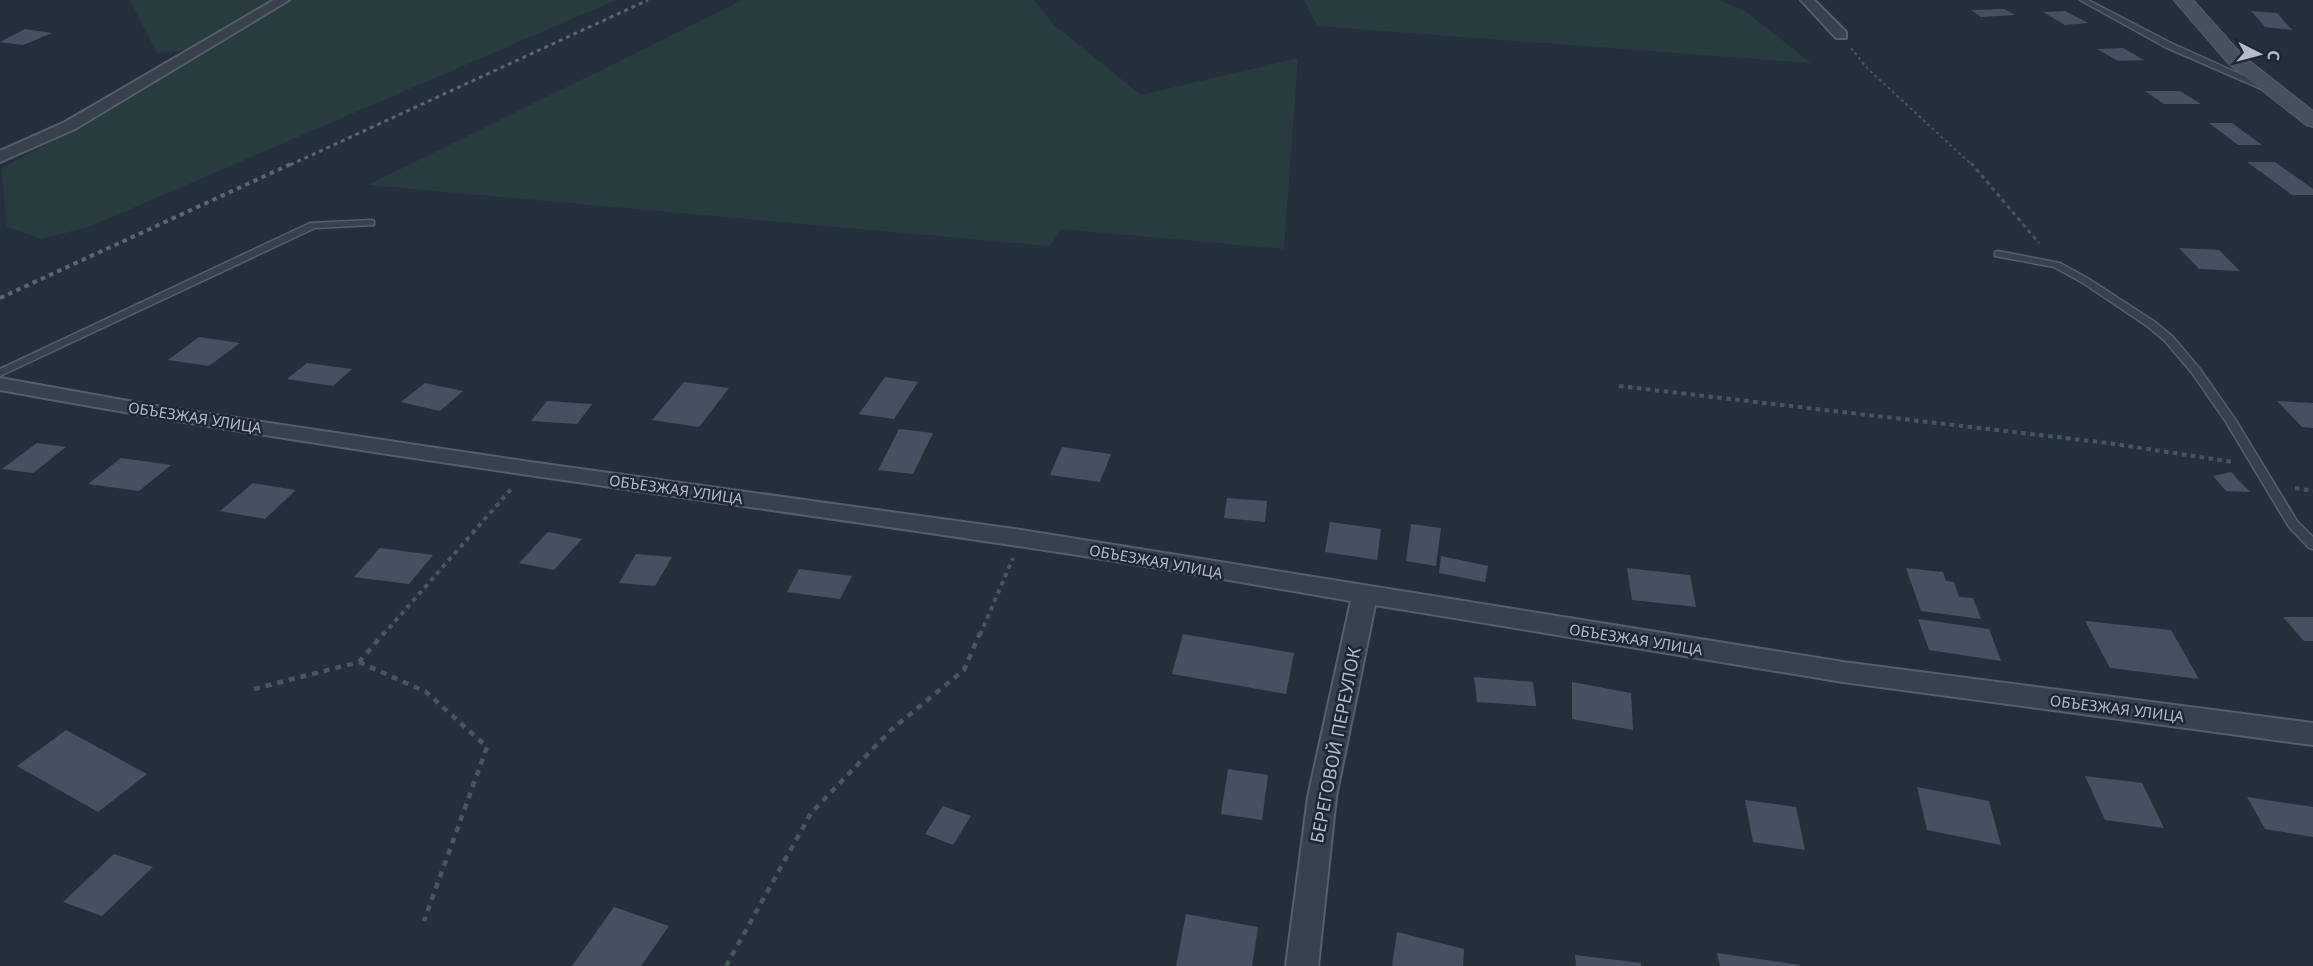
<svg xmlns="http://www.w3.org/2000/svg" width="2313" height="966" font-family="'Noto Sans',sans-serif">
  <rect width="100%" height="100%" fill="#242f3e"/>
  <g fill="#263c3f">
    <path d="M130,0H616L91,226L42,239L7,227L1,168L99,117L203,49L157,53Z"/>
    <path d="M743,0H1034L1053,24L1141,95L1298,58L1284,249L1061,229L1050,246L368,185Z"/>
    <path d="M1304,0H1719L1745,11L1811,63L1317,26Z"/>
  </g>
  <g fill="#455162">
    <path d="M2004,9L2015,15L1981,17L1971,10Z"/>
    <path d="M2065,11L2088,23L2065,25L2043,12Z"/>
    <path d="M2251,11L2277,13L2292,30L2265,27Z"/>
    <path d="M25,29L52,33L23,45L0,42Z"/>
    <path d="M2123,48L2144,60L2118,61L2097,49Z"/>
    <path d="M2145,91H2180L2201,104H2164Z"/>
    <path d="M2209,123H2232L2262,145H2238Z"/>
    <path d="M2247,162H2275L2313,189V195H2292Z"/>
    <path d="M2179,248L2219,250L2240,271L2199,269Z"/>
    <path d="M199,337L240,343L209,366L168,360Z"/>
    <path d="M307,363L352,369L333,386L287,379Z"/>
    <path d="M885,377L918,382L894,419L859,414Z"/>
    <path d="M684,382L729,388L699,427L652,420Z"/>
    <path d="M425,383L463,391L440,411L401,402Z"/>
    <path d="M547,401L592,404L577,424L531,421Z"/>
    <path d="M2277,401L2313,403V428L2302,427Z"/>
    <path d="M899,429L933,433L913,474L878,470Z"/>
    <path d="M37,443L66,447L33,473L2,469Z"/>
    <path d="M1062,447L1111,454L1100,482L1050,475Z"/>
    <path d="M121,458L171,465L139,491L88,484Z"/>
    <path d="M2231,472L2250,492L2226,491L2213,476Z"/>
    <path d="M253,483L296,490L265,519L220,511Z"/>
    <path d="M1227,498L1267,501L1265,522L1224,518Z"/>
    <path d="M1330,522L1381,529L1377,560L1325,552Z"/>
    <path d="M1411,524L1441,528L1436,566L1406,561Z"/>
    <path d="M548,532L582,539L554,570L519,563Z"/>
    <path d="M380,548L433,555L409,584L354,577Z"/>
    <path d="M636,554L672,557L655,586L619,583Z"/>
    <path d="M1441,556L1488,566L1485,582L1439,573Z"/>
    <path d="M1627,568L1690,575L1696,607L1632,600Z"/>
    <path d="M1906,568L1943,572L1946,581L1954,582L1959,597L1973,598L1981,619L1921,611Z"/>
    <path d="M799,569L852,576L840,599L787,592Z"/>
    <path d="M2283,617H2313V641H2304Z"/>
    <path d="M1918,619L1989,629L2001,661L1929,650Z"/>
    <path d="M2085,621L2171,630L2199,679L2110,668Z"/>
    <path d="M1183,634L1294,653L1286,694L1172,674Z"/>
    <path d="M1474,677L1533,682L1536,706L1477,702Z"/>
    <path d="M1572,682L1631,693L1633,730L1572,719Z"/>
    <path d="M66,730L147,774L98,812L17,766Z"/>
    <path d="M1228,769L1268,775L1262,820L1221,814Z"/>
    <path d="M2085,776L2142,783L2164,828L2105,820Z"/>
    <path d="M1917,787L1989,801L2001,845L1927,830Z"/>
    <path d="M2247,797L2313,807V837L2265,829Z"/>
    <path d="M1745,800L1796,807L1805,850L1753,842Z"/>
    <path d="M943,806L971,816L953,845L925,834Z"/>
    <path d="M114,854L153,867L102,916L63,902Z"/>
    <path d="M614,907L669,926L641,966H572Z"/>
    <path d="M1186,914L1258,927L1252,966H1176Z"/>
    <path d="M1397,932L1464,949L1463,966H1392Z"/>
    <path d="M1717,953L1800,965V966H1720Z"/>
    <path d="M1575,955L1641,963V966H1576Z"/>
  </g>
  <g fill="none" stroke-linecap="round" stroke-linejoin="round">
    <defs>
      <g id="lane">
        <path d="M2080,0H2088L2171,43L2271,88L2264,90L2165,47Z"/>
        <path d="M371,220L374,221V225L315,228L0,376V369L310,223Z"/>
        <path d="M1998,251L2060,263L2089,279L2155,322L2173,337L2200,369L2235,419L2297,521L2313,537V549L2309,548L2289,527L2226,422L2192,373L2165,341L2147,326L2083,283L2054,267L1995,256V252Z"/>
      </g>
      <g id="street">
        <path d="M274,0H289L75,129L0,162V151L65,122Z"/>
        <path d="M1801,0H1814L1846,32V38H1836Z"/>
        <path d="M0,378L156,406L530,462L1021,530L1843,662L2313,723V745L1843,682L1375,605L1336,797L1318,966H1286L1308,797L1351,601C1240,582 1129,562 1018,546C679,495 338,452 0,390Z"/>
      </g>
      <path id="secondary" d="M2174,0H2193L2243,56L2313,111V127L2306,125L2229,64Z"/>
    </defs>
    <use href="#lane" stroke="#565f6c" stroke-width="3"/>
    <use href="#street" stroke="#565f6c" stroke-width="4"/>
    <use href="#secondary" stroke="#565f6c" stroke-width="2"/>
    <path stroke="#44595c" stroke-width="2" stroke-dasharray="3 3" stroke-linecap="butt" d="M1851,48L1867,68L1972,165"/>
    <path stroke="#44595c" stroke-width="3" stroke-dasharray="4 4" stroke-linecap="butt" d="M1971,163L2039,243"/>
    <g stroke="#44595c" stroke-width="4" stroke-dasharray="4.5 4.5" stroke-linecap="butt">
      <path d="M1619,386L2108,443L2233,462"/>
      <path d="M2295,488L2313,491"/>
      <path d="M383,635L513,487"/>
      <path d="M980,635L1013,558"/>
    </g>
    <g stroke="#44595c" stroke-width="4.5" stroke-dasharray="6 6" stroke-linecap="butt">
      <path d="M359,662L426,692L487,747L424,921"/>
      <path d="M254,689L359,662L384,633"/>
      <path d="M726,966L811,813L892,729L964,670L980,633"/>
    </g>
    <use href="#lane" fill="#38414e" fill-rule="evenodd"/>
    <use href="#street" fill="#38414e" fill-rule="evenodd"/>
    <use href="#secondary" fill="#465061" fill-rule="evenodd"/>
    <path stroke="#5a6575" stroke-width="3" stroke-dasharray="4 4" stroke-linecap="butt" d="M290,165L648,0"/>
    <path stroke="#5a6575" stroke-width="4" stroke-dasharray="4.5 4.5" stroke-linecap="butt" d="M0,298L293,163"/>
  </g>
  <g text-anchor="middle" dominant-baseline="central" stroke-width="5" stroke-linejoin="round" paint-order="stroke">
    <g font-size="15" fill="#b4bcc9" stroke="#1d2633">
      <text transform="translate(195 417) rotate(9)">ОБЪЕЗЖАЯ УЛИЦА</text>
      <text transform="translate(676 489) rotate(8)">ОБЪЕЗЖАЯ УЛИЦА</text>
      <text transform="translate(1156 561) rotate(10)">ОБЪЕЗЖАЯ УЛИЦА</text>
      <text transform="translate(1636 639) rotate(9)">ОБЪЕЗЖАЯ УЛИЦА</text>
      <text transform="translate(2117 708) rotate(7)">ОБЪЕЗЖАЯ УЛИЦА</text>
    </g>
    <g font-size="18" fill="#b4bcc9" stroke="#1d2633">
      <text transform="translate(1335 745) rotate(-79)">БЕРЕГОВОЙ ПЕРЕУЛОК</text>
    </g>
  </g>
  <g transform="translate(2259 54) rotate(96)" stroke="#1d2633" stroke-width="4.5" paint-order="stroke">
  <path d="M0-4.5L10 22L0 15L-10 22Z" fill="#b4bcc9"/>
  <text y="-9" font-size="16" font-weight="bold" text-anchor="middle" fill="#b4bcc9">С</text>
  </g>
</svg>
